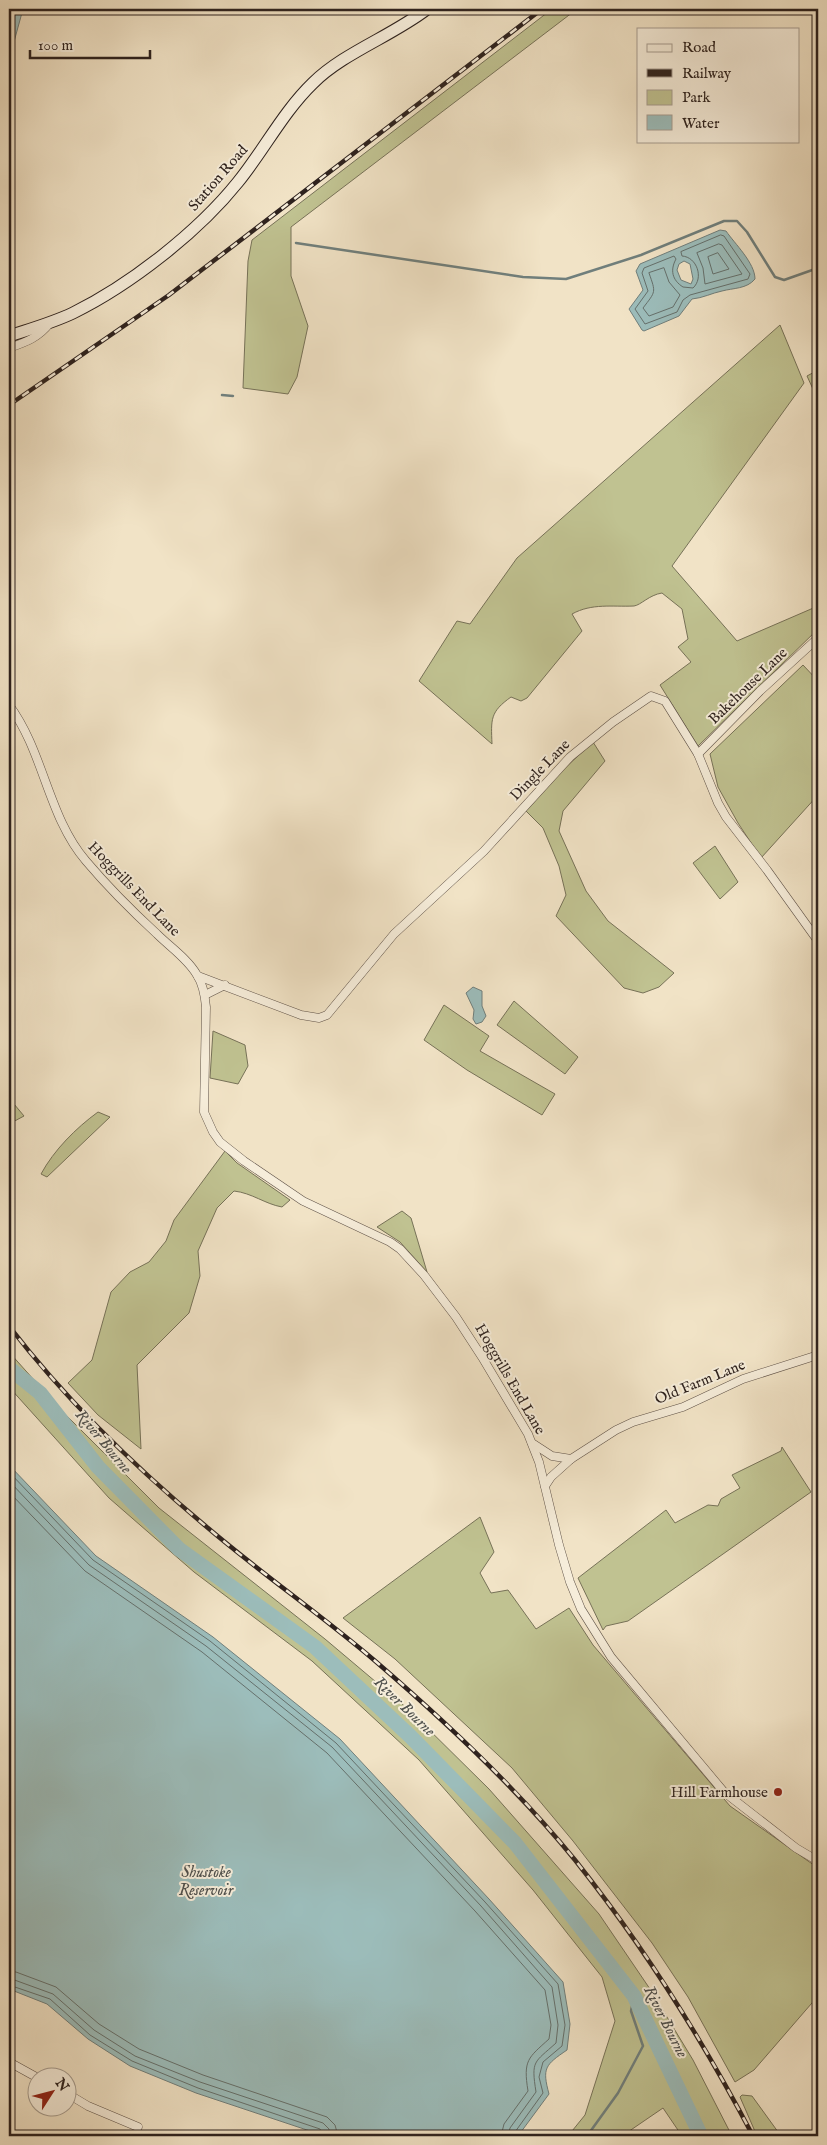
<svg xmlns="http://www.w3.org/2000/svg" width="827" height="2145" font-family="'IM FELL English',serif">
  <rect width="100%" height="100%" fill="#f1e3c6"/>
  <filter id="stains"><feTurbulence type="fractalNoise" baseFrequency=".004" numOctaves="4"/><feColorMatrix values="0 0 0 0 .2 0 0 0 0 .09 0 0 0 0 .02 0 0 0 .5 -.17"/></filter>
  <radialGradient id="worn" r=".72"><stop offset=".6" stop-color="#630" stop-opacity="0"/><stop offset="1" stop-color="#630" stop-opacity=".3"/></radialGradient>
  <g fill="#c0c291" stroke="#777258">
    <path d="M552,9H577L291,227V276L308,326L297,377L288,394L243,388L248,261L252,240Z"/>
    <path d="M780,325L804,383L672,566L737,641L818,606V629L698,746L660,685L691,662L678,647L688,639L682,609L662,593C649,595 641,605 634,606C612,607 592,603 572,614L582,631L527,698L521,701L511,697C490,712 491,719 492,744L419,681L457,621L470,624L517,558Z"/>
    <path d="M818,370V400L807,376Z"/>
    <path d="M803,665L818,681V795L761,858L738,823L718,787L710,754Z"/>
    <path d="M593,742L605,761L563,811L559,831L586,891L608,921L674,973L659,987L643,993L624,988L556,916L566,895L559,866L543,828L526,811L564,769Z"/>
    <path d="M715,846L738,882L720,899L693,863Z"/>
    <path d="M514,1001L578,1057L565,1074L497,1025Z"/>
    <path d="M444,1005L489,1036L480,1051L555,1094L542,1115L467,1070L424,1040Z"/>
    <path d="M213,1031L245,1045L248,1066L238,1084L210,1078Z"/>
    <path d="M9,1098L24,1116L9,1124Z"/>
    <path d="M98,1112L110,1117L47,1177L41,1174C54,1150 76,1128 98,1112Z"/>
    <path d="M225,1151L237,1163L290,1200L282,1207C265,1204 252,1193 234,1191L217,1208L198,1251L200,1276L189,1313L137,1365L141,1449L98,1415L68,1383L92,1360L111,1292L130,1272L149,1262L166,1241L174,1220Z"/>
    <path d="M402,1211L411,1218L427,1272L400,1242L377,1227Z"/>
    <path d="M9,1352L59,1408L159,1508L325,1639L408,1709L489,1789L599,1914L650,1989L693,2060L732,2136H682L663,2108L622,2136H568L585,2115L615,2021L602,1977L533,1890L419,1760L312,1661L194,1572L109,1498L9,1387Z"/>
    <path d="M782,1447L811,1492L628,1621L606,1626L603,1630L578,1578L666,1510L675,1523L708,1505L718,1506L721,1499L740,1488L732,1475L781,1451Z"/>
    <path d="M480,1517L494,1552L480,1573L491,1593L508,1590L536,1629L569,1608L593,1645L730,1806L818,1868V1996L754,2070L735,2082L688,1997L652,1943L573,1841L512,1768L395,1659L343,1618Z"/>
    <path d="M742,2095L752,2096L781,2136H757L740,2097Z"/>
  </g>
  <g fill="#9cbdbb" stroke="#707f7c" fill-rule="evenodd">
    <path d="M9,9H23L9,60Z"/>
    <path d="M720,230L726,231C735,244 755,263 755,279C747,289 733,288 722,291C712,293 703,298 692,299L679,316L644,331L642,330L629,309L643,290L636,271L640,264ZM684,261L690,264L693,279L691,284L681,280L677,270L679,264Z"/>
    <path d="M473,987L482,991V1006L486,1016L482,1022L476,1024L473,1019L474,1010L466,993Z"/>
    <path d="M9,1465L96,1556L213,1637L340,1739L489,1899L563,1982L570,2024L567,2050C545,2065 542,2068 549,2094L518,2136H325L196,2093L130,2066L88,2039L47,2004L9,1989Z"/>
  </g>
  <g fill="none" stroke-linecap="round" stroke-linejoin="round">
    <g stroke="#65706c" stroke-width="1">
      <path d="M721,235L724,236L750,274L748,279L690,295L683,300L677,312L645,324L635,309L648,291L642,273L644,268L674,256L676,259C670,270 672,280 683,287L693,288C704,278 697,257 682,256L681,252Z"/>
      <path d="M719,244L722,245L742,274L705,284L703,268L697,253Z"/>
      <path d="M718,253L729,269L713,274L708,257Z"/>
      <path d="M664,268L669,282L680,295L673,307L649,316L643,308C656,291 656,293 649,273Z"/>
      <path d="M9,1472L93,1560L210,1641L336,1743L485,1902L558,1984L565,2025L562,2046L543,2062L539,2077L543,2093L515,2132L514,2136"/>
      <path d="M9,1481L89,1565L206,1646L332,1747L481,1906L552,1987L558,2025L556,2043C534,2063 531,2060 536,2092L510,2128L508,2136"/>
      <path d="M9,1492L85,1571L202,1652L327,1753L475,1911L545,1990L551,2025L549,2039C528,2058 523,2060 528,2091L504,2124L501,2136"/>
      <path d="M9,1971L16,1972L56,1987L99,2024L139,2049L203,2075L327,2117L335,2125L338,2136"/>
      <path d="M9,1978L53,1994L94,2030L135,2056L200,2082L323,2123L329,2129L330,2136"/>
      <path d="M9,1985L50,1999L90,2035L132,2061L198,2088L320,2129L324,2136"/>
    </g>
    <g stroke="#707f7c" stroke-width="2.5">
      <path d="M296,243L523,277L566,279L641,255L724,221H737L747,232L775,277L784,280L818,268"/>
      <path d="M222,395L233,396"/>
      <path d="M587,2136L618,2093L643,2046L631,2011L634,1996"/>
    </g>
    <path stroke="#9cbdbb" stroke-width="15" d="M9,1368L40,1393L98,1467L179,1549L315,1647L411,1737L515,1843L634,1996L701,2136"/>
    <defs>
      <g id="street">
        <path d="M9,348C26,342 38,338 50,323"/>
        <path d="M9,705C44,752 48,817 86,861C108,887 132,911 157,934C170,947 188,959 197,975C203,984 205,996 206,1007L204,1112L213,1132L220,1142L244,1161L303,1201L390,1242L400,1249L424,1275L456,1317L482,1357L528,1434L539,1462L559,1545L570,1582L581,1609L611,1657L724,1792L796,1848L818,1861"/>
        <path d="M698,754L760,691L818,638"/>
        <path d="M198,976L301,1015L319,1018L327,1015L394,934L484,851L570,757L613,722L651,696L665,701L698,754L718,803L726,817L767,870L818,941"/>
        <path d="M205,995L225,985"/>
        <path d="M532,1443L552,1456L571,1459"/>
        <path d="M545,1486L551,1477L571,1459L616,1430L633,1422L683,1407L743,1379L818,1355"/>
        <path d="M9,2062L38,2078"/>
        <path d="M68,2094L88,2106L138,2127"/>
      </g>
      <path id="secondary" d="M9,336C30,329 52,323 73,313C130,285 198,232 238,182C264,150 283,112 313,83C343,53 392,36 427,9"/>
    </defs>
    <use href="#street" stroke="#5f5248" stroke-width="9"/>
    <use href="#secondary" stroke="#2e221e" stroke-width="13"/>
    <use href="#street" stroke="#f6edda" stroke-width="8"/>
    <use href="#secondary" stroke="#f6edda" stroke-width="11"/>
    <defs>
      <g id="rail">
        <path d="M9,405L169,295L542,9"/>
        <path d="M9,1326C66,1400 136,1468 208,1528C262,1574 320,1614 374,1660C445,1721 516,1787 575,1860C645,1948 701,2037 753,2136"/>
      </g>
    </defs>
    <use href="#rail" stroke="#2e221e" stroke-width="4.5"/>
    <use href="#rail" stroke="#f6edda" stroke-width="2.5" stroke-dasharray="8" stroke-linecap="butt"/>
  </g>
  <circle fill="#8f2418" stroke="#f6edda" stroke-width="2" cx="778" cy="1792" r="5"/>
  <g text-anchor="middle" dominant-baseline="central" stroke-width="4" stroke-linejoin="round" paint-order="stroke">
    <g font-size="15" fill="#2e221e" stroke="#f6edda">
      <text transform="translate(218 178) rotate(-49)">Station Road</text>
      <text transform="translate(748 686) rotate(-44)">Bakehouse Lane</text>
      <text transform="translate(540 770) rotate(-46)">Dingle Lane</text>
      <text transform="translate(134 889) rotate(46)">Hoggrills End Lane</text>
      <text transform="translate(510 1379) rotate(60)">Hoggrills End Lane</text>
      <text transform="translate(700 1382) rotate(-22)">Old Farm Lane</text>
    </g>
    <g font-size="15" fill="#2e221e" stroke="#f6edda" text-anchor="end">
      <text x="768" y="1792">Hill Farmhouse</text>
    </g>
    <g font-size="16" font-style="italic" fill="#4f504d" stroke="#f6edda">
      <text transform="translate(103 1442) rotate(50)">River Bourne</text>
      <text transform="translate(404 1707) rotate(44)">River Bourne</text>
      <text x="206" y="1873">Shustoke<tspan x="206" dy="18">Reservoir</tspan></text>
      <text transform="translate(665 2022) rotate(63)">River Bourne</text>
    </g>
  </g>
  <rect width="827" height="2145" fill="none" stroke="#f1e3c6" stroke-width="30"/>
  <rect x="10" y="10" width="807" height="2125" fill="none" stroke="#2e221e" stroke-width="2.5"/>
  <rect x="15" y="15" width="797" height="2115" fill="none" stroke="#2e221e"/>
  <rect x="637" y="28" width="162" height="115" fill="#f6edda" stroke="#a69c8f"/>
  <rect x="647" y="44" width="25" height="8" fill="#f6edda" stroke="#a69c8f"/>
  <text x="682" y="52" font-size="15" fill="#2e221e">Road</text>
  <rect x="647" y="69" width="25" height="8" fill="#2e221e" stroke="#a69c8f"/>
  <text x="682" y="78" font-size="15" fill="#2e221e">Railway</text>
  <rect x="647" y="90" width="25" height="15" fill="#c0c291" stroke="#a69c8f"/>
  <text x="682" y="102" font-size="15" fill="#2e221e">Park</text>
  <rect x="647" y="115" width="25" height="15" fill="#9cbdbb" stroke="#a69c8f"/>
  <text x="682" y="128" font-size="15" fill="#2e221e">Water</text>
  <g transform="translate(52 2092) rotate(54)"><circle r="24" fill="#f6edda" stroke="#a69c8f"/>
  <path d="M0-4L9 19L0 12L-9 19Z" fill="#8f2418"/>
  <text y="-8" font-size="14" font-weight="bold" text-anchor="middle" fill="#2e221e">N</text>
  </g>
  <path d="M30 50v8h120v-8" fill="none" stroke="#2e221e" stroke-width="2.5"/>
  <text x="38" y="50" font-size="15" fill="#2e221e" stroke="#f6edda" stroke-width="4" paint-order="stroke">100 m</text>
  <rect width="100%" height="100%" filter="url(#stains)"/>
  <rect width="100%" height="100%" fill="url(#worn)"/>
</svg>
